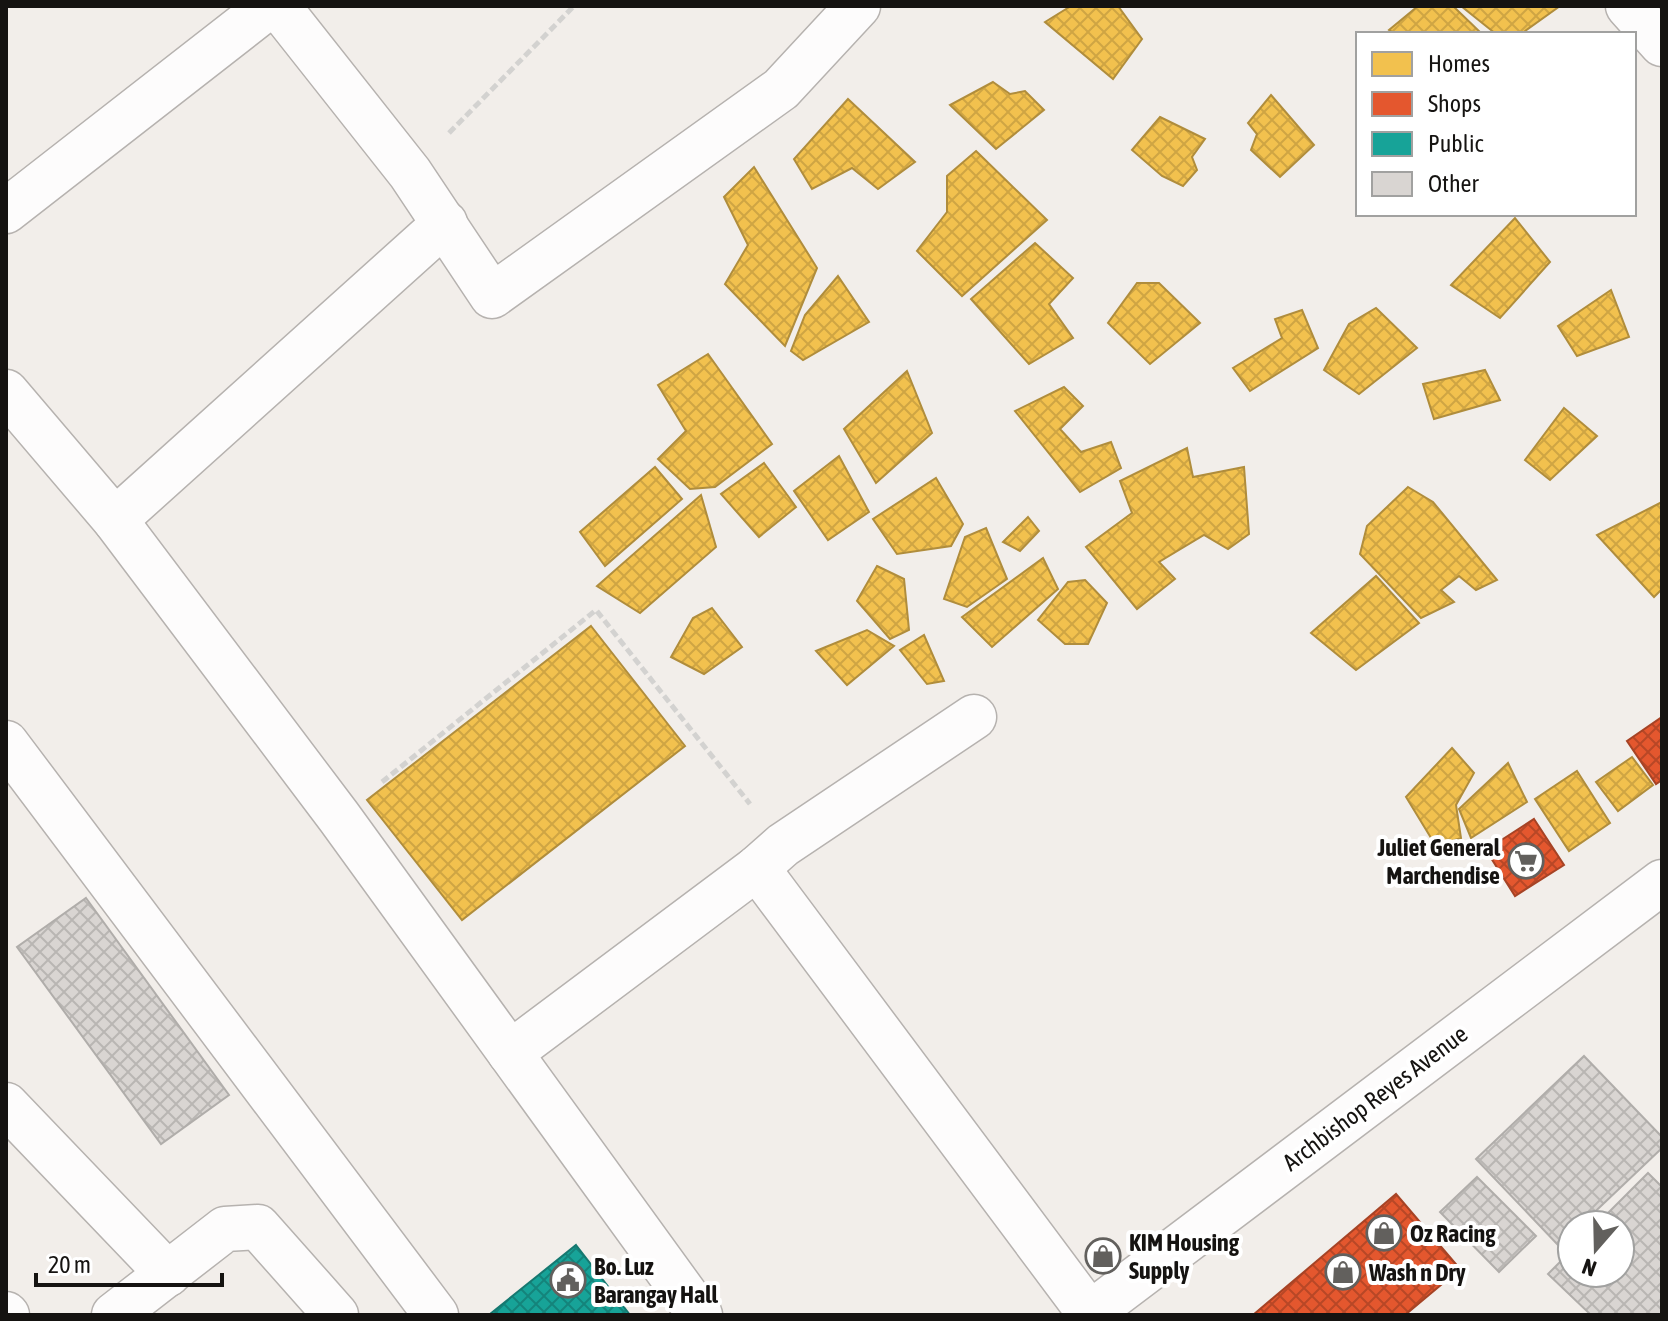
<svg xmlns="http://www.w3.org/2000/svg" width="1668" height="1321" font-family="'Asap Condensed',sans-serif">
  <defs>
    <pattern id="homes-cross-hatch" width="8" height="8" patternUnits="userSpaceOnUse" patternTransform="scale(2)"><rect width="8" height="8" fill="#f2c14e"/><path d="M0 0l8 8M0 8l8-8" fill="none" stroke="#cfa543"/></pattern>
    <pattern id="shops-cross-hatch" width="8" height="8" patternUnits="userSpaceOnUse" patternTransform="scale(2)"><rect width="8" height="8" fill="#e4572e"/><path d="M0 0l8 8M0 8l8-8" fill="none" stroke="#b84726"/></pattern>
    <pattern id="public-cross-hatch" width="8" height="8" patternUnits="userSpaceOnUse" patternTransform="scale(2)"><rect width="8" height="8" fill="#17a398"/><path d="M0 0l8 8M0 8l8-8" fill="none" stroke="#14847b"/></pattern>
    <pattern id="building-cross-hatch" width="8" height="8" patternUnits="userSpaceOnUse" patternTransform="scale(2)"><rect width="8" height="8" fill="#d9d5d2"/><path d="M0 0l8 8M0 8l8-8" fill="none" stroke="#b9b6b3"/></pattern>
  </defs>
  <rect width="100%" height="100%" fill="#f2eeea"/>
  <g fill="url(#homes-cross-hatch)" stroke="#b08d3c" stroke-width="2">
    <path d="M1071,6H1118L1142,39L1113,79L1045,22Z"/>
    <path d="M1418,6H1453L1482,34H1394L1389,30Z"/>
    <path d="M1461,6H1560L1521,34H1496Z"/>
    <path d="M993,82L1010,94L1025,91L1044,110L996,149L950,105Z"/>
    <path d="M1271,95L1314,145L1280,177L1251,150L1257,134L1248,123Z"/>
    <path d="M848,99L915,162L878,189L852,168L812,189L794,159Z"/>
    <path d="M1160,117L1205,139L1192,157L1197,170L1183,186L1162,176L1132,150Z"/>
    <path d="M976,151L1047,220L962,296L917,251L947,212V176Z"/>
    <path d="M754,167L817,268L785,346L725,284L748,245L724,197Z"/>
    <path d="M1515,218L1550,262L1500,318L1451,285Z"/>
    <path d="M1035,243L1073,278L1049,304L1073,338L1029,364L971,299Z"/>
    <path d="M838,276L869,322L803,360L791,351L805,315Z"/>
    <path d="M1137,283H1159L1200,323L1150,364L1108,323Z"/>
    <path d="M1611,290L1629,337L1577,356L1558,326Z"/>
    <path d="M1376,308L1417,348L1359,394L1324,370L1349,324Z"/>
    <path d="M1302,310L1318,348L1250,391L1233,368L1282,338L1275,319Z"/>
    <path d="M708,354L772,444L715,487L690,489L658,459L686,431L658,385Z"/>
    <path d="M1485,370L1500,400L1434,419L1423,384Z"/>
    <path d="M907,371L932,433L876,483L844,429Z"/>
    <path d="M1064,387L1083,406L1060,429L1081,452L1111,442L1121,468L1080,492L1015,411Z"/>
    <path d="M1564,408L1597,436L1550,480L1525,460Z"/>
    <path d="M1187,448L1193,477L1244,467L1249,534L1228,549L1204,535L1159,562L1175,579L1137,609L1086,547L1132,513L1120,481Z"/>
    <path d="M839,456L869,512L828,540L794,491Z"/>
    <path d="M764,463L796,507L759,537L721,494Z"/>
    <path d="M655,467L682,499L605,566L580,532Z"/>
    <path d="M936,478L963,524L951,546L897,554L873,519Z"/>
    <path d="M1408,487L1433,502L1497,580L1476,590L1459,576L1441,590L1454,602L1421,618L1360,554L1367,526Z"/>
    <path d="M701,495L716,547L640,613L597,586Z"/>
    <path d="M1662,502V589L1654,597L1597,535Z"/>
    <path d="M1028,517L1039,531L1020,551L1003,542Z"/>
    <path d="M986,528L1007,579L967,607L944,599L965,537Z"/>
    <path d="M1043,558L1058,589L992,647L962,617Z"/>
    <path d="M877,566L904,579L909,630L890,639L857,601Z"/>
    <path d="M1376,576L1419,623L1356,670L1311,633Z"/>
    <path d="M1085,580L1107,603L1088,644H1065L1038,620L1068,582Z"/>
    <path d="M712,608L742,647L704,674L671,657L693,618Z"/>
    <path d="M591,626L685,746L462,920L367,800Z"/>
    <path d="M867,630L894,646L847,685L816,651Z"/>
    <path d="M924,635L944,681L927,684L900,650Z"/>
    <path d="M1452,748L1474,773L1456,805L1461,838L1436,846L1406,797Z"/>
    <path d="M1632,757L1653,785L1618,811L1596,782Z"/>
    <path d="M1508,763L1527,802L1471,838L1459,809Z"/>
    <path d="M1577,771L1610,823L1569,851L1535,799Z"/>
  </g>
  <g fill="url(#shops-cross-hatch)" stroke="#a64325" stroke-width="2">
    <path d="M1662,717V780L1656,784L1627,741Z"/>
    <path d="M1534,819L1564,865L1515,896L1486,850Z"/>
    <path d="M1396,1194L1460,1269L1405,1315H1253Z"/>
  </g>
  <path fill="url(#public-cross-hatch)" stroke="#167870" stroke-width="2" d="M576,1245L630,1315H491L490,1314Z"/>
  <g fill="url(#building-cross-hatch)" stroke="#b0adaa" stroke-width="2">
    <path d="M86,898L229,1095L161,1144L17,947Z"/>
    <path d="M1584,1056L1662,1137V1148L1581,1225H1572V1234L1559,1246L1476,1159Z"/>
    <path d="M1648,1173L1662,1187V1315H1591L1548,1274L1572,1250V1273H1620V1225H1596Z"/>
    <path d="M1477,1177L1536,1236L1499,1272L1440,1212Z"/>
  </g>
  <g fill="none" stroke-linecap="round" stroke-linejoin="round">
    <defs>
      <g id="minor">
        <path d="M278,6L410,173L492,296L781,89L858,6"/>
        <path d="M1628,6L1662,44"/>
        <path d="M6,211L269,6"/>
        <path d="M6,392L115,520L339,817L700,1315"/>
        <path d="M115,520L445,223"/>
        <path d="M6,743L436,1315"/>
        <path d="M757,868L1090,1314"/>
        <path d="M510,1053L757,868L783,845L974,717"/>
        <path d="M6,1105L168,1274"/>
        <path d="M6,1314L7,1315"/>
        <path d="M114,1315L225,1229L258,1227L336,1315"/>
      </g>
      <path id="major" d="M1088,1315L1662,882"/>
    </defs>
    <use href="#minor" stroke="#b6b2af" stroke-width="47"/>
    <use href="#major" stroke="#b6b2af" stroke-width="47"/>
    <g stroke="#d3d2d0" stroke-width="5" stroke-dasharray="8 4" stroke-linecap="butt">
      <path d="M449,133L574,6"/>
      <path d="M382,782L596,610L750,804"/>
    </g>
    <use href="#minor" stroke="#fdfcfc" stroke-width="44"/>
    <use href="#major" stroke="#fdfcfc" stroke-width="44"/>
  </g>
  <defs>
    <symbol id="supermarket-ring" viewBox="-11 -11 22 22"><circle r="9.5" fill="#fff" stroke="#62605d" stroke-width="1.5"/><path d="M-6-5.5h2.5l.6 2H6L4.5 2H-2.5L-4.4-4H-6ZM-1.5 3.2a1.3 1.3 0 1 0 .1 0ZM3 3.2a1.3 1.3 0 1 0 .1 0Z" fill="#62605d"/></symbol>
    <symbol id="shop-ring" viewBox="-11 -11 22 22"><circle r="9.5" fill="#fff" stroke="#62605d" stroke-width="1.5"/><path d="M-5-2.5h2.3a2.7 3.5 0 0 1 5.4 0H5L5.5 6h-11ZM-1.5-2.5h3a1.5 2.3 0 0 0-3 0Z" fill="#62605d"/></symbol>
    <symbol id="civic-ring" viewBox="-11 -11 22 22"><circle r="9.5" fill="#fff" stroke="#62605d" stroke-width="1.5"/><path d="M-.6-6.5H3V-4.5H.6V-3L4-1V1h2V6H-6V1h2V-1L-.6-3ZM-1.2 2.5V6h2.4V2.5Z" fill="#62605d"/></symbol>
  </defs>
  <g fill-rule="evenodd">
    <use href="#supermarket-ring" x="1506" y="841" width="40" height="40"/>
    <use href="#shop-ring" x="1364" y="1213" width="40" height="40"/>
    <use href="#shop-ring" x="1083" y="1236" width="40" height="40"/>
    <use href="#shop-ring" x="1323" y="1252" width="40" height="40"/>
    <use href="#civic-ring" x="548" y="1260" width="40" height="40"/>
  </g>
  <g text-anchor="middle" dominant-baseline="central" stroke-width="8" stroke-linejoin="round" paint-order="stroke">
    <g font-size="24" font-weight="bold" fill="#151311" stroke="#fff" text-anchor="start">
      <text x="1500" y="847" text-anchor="end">Juliet General<tspan x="1500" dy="28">Marchendise</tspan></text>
      <text x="1410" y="1233">Oz Racing</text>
      <text x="1129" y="1242">KIM Housing<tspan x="1129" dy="28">Supply</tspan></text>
      <text x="594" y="1266">Bo. Luz<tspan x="594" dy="28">Barangay Hall</tspan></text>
      <text x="1369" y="1272">Wash n Dry</text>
    </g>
    <g font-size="24" fill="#151311" stroke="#fff">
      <text transform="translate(1375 1098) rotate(-37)">Archbishop Reyes Avenue</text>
    </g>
  </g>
  <rect width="1668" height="1321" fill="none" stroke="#151311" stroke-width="16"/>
  <rect x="1356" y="32" width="280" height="184" fill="#ffffff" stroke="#a1a1a0" stroke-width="2"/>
  <rect x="1372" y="52" width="40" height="24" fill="#f2c14e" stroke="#a1a1a0" stroke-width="2"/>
  <text x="1428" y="72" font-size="24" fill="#151311">Homes</text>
  <rect x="1372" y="92" width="40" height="24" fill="#e4572e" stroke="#a1a1a0" stroke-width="2"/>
  <text x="1428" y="112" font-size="24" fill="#151311">Shops</text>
  <rect x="1372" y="132" width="40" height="24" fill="#17a398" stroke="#a1a1a0" stroke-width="2"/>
  <text x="1428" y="152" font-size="24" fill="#151311">Public</text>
  <rect x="1372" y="172" width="40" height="24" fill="#d9d5d2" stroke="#a1a1a0" stroke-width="2"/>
  <text x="1428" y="192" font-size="24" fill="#151311">Other</text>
  <g transform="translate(1596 1249) rotate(200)"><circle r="38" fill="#ffffff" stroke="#a1a1a0" stroke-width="2"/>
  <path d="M0-6L14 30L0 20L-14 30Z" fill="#62605d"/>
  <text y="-12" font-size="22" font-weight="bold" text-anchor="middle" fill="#151311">N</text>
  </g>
  <path d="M36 1273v12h186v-12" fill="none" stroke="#151311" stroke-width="4"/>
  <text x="48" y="1273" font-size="24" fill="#151311" stroke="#ffffff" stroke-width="6" paint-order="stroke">20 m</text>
</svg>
